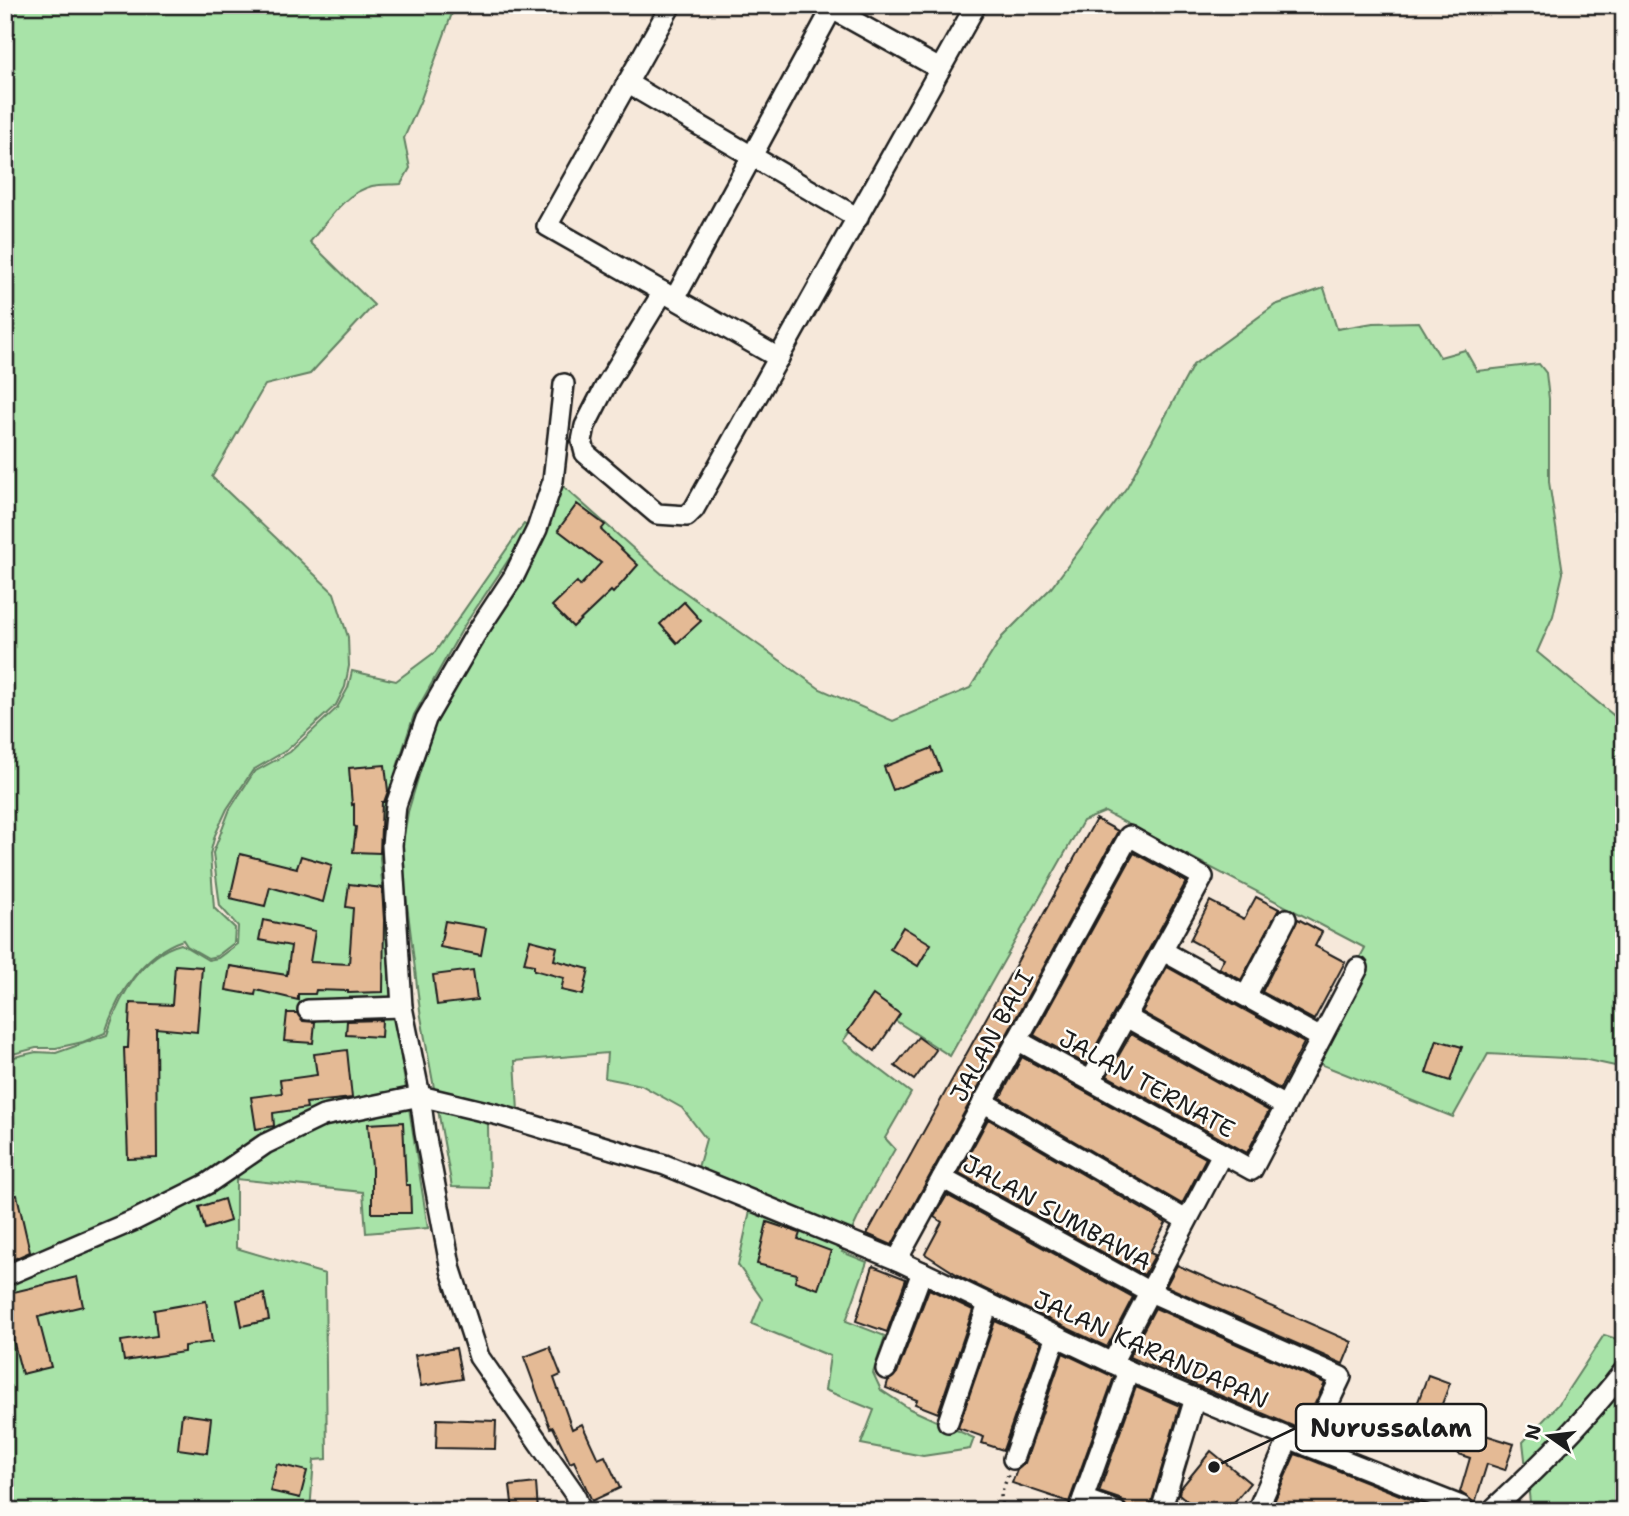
<svg xmlns="http://www.w3.org/2000/svg" width="1629" height="1516" font-family="'Shantell Sans',sans-serif">
  <rect width="100%" height="100%" fill="#f6e8da"/>
  <filter id="ink" filterUnits="userSpaceOnUse"><feTurbulence type="fractalNoise" baseFrequency=".0143" numOctaves="2"/><feDisplacementMap in="SourceGraphic" scale="14" xChannelSelector="R" yChannelSelector="G"/><feConvolveMatrix kernelMatrix="1 2 1 2 8 2 1 2 1" color-interpolation-filters="sRGB"/></filter>
  <g filter="url(#ink)">
    <g fill="#a8e3a8" stroke="#628062" stroke-width="2">
      <path d="M5,5H455L420,102L404,138L410,168L401,184C392,185 381,184 372,186C344,193 328,221 310,242L374,305L310,374L265,385L212,477L334,593L348,637L349,666L345,687L336,705L287,750L253,770L227,809L215,835L210,854L214,908L235,928L234,943L217,956L208,958L187,946L183,940C143,953 117,995 105,1033L83,1042L56,1048H36L5,1056Z"/>
      <path d="M1324,288L1337,329L1373,323L1419,322L1440,357L1465,350L1477,371L1539,364L1546,373L1549,399V482L1563,573L1553,616L1537,652L1624,724V1068L1583,1059L1488,1054L1453,1117L1305,1058L1365,948L1105,812L1083,821L950,1056L870,1004L843,1041L911,1093L885,1138L895,1149L868,1196L842,1252L867,1262L846,1321L885,1336L873,1373L881,1390L910,1409L974,1438L970,1449L923,1456L861,1444L874,1410L825,1390L830,1356L752,1324L762,1299L738,1265L751,1206L694,1182L706,1139L682,1108L641,1085L605,1078L607,1053L515,1061L518,1111L488,1125L489,1188L452,1187L420,1011L401,854L408,812L433,728L485,638L525,579L563,486L672,583L820,689L893,721L970,688L1002,637L1051,588L1127,487L1193,365L1275,305Z"/>
      <path d="M524,524L530,528L464,626L414,715L384,807L380,858L391,994L428,1228L366,1233L363,1192L236,1179V1248L325,1274L327,1459L314,1460L310,1511H5V1059L36,1052L56,1053L107,1035C118,999 142,954 181,944L208,960L218,958L237,944L238,926L220,906L213,853L230,809L254,772L290,752L337,708L348,688L352,671L396,681L435,652Z"/>
      <path d="M1624,1334V1511H1531L1523,1442L1558,1405L1604,1335L1620,1340Z"/>
    </g>
    <g fill="#e4ba95" stroke="#1c1c1c" stroke-width="2">
      <path d="M577,504L605,525L601,530L638,565L613,593L611,591L573,627L552,606L577,582L580,586L601,563L558,530Z"/>
      <path d="M684,602L701,621L677,643L660,624Z"/>
      <path d="M932,748L941,771L893,790L884,767Z"/>
      <path d="M385,765L388,791L384,802H382L380,853L353,852L356,827L354,826V804L352,805L349,768Z"/>
      <path d="M1096,819L1118,831L892,1245L867,1234Z"/>
      <path d="M1134,853L1186,882L1086,1064L1034,1035Z"/>
      <path d="M240,854L297,868L301,856L332,865L323,902L270,887L265,906L230,898Z"/>
      <path d="M349,884L382,888L384,920L383,992L348,993V991L316,990L315,994H298V1000L256,990L255,995L226,990L230,966L287,975L291,946L259,940L263,920L315,931L310,962L349,964L353,908L346,907Z"/>
      <path d="M1256,897L1279,909L1241,980L1219,968L1224,958L1190,940L1210,901L1244,919Z"/>
      <path d="M1298,919L1322,932L1315,946L1345,962L1314,1020L1262,992Z"/>
      <path d="M445,921L486,928L481,955L440,947Z"/>
      <path d="M903,927L931,944L918,966L890,949Z"/>
      <path d="M530,940L557,947L554,960L589,969L583,995L561,990L564,978L534,970V965L524,963Z"/>
      <path d="M175,965L202,967L197,1032L156,1028L157,1158L128,1159L124,1048H128L130,1003L172,1005Z"/>
      <path d="M1167,967L1304,1043L1280,1089L1142,1012Z"/>
      <path d="M473,970L477,1000L437,1005L433,975Z"/>
      <path d="M873,995L900,1014L875,1051L848,1031Z"/>
      <path d="M287,1013H297L303,1021L315,1022L313,1043L284,1041Z"/>
      <path d="M382,1020L381,1037L346,1035L347,1021Z"/>
      <path d="M1131,1034L1269,1111L1247,1153L1107,1076Z"/>
      <path d="M918,1037L936,1050L914,1080L895,1066Z"/>
      <path d="M1437,1040L1462,1047L1450,1081L1426,1073Z"/>
      <path d="M347,1050L352,1098L306,1103L307,1108L273,1113L274,1126L256,1129L251,1097L282,1093L280,1080L317,1075L314,1054Z"/>
      <path d="M1022,1057L1206,1158L1182,1204L1000,1098Z"/>
      <path d="M988,1119L1166,1223L1151,1250L1150,1253L1155,1255L1144,1275L959,1173Z"/>
      <path d="M403,1122L406,1185H410L411,1213H372V1167L368,1124Z"/>
      <path d="M17,1195L30,1252L5,1263V1197Z"/>
      <path d="M947,1195L1133,1297L1107,1347L964,1279L925,1254L942,1222L934,1217Z"/>
      <path d="M224,1199L230,1221L205,1229L199,1207Z"/>
      <path d="M767,1222L800,1233L798,1239L831,1251L818,1289L795,1281L797,1274L757,1264Z"/>
      <path d="M1177,1265L1352,1342L1343,1364L1166,1286Z"/>
      <path d="M873,1266L906,1279L887,1332L856,1321Z"/>
      <path d="M77,1277L83,1306L38,1317L51,1367L22,1374L5,1309V1294Z"/>
      <path d="M929,1289L973,1310L938,1413L915,1404L917,1400L886,1388L888,1381L897,1373Z"/>
      <path d="M264,1294L269,1320L242,1326L237,1300Z"/>
      <path d="M206,1301L212,1342L184,1346V1352L124,1361L121,1341L157,1336L154,1310Z"/>
      <path d="M1155,1308L1325,1383L1302,1430L1300,1429L1307,1412L1295,1427L1129,1357Z"/>
      <path d="M995,1321L1041,1342L1003,1450L982,1443L984,1437L958,1428Z"/>
      <path d="M550,1347L561,1375L554,1378L572,1429L582,1424L598,1459L605,1456L620,1488L592,1501L574,1461L570,1463L553,1427L550,1428L524,1357Z"/>
      <path d="M456,1348L462,1379L421,1386L415,1355Z"/>
      <path d="M1063,1353L1114,1377L1069,1502L1012,1483L1017,1470L1025,1463Z"/>
      <path d="M1428,1375L1450,1383L1437,1417L1425,1441L1400,1429L1409,1412L1413,1415Z"/>
      <path d="M1136,1387L1180,1406L1149,1511H1138L1127,1507L1120,1499L1099,1492Z"/>
      <path d="M182,1414L211,1418L207,1453L178,1449Z"/>
      <path d="M437,1419L496,1421L495,1449L436,1448Z"/>
      <path d="M1466,1429L1514,1444L1505,1470L1487,1464L1475,1503L1460,1492L1470,1458L1458,1454Z"/>
      <path d="M1211,1451L1250,1483L1227,1511H1199L1179,1494L1180,1489Z"/>
      <path d="M1295,1454L1304,1457L1440,1511H1270Z"/>
      <path d="M277,1464L307,1471L300,1498L270,1491Z"/>
      <path d="M536,1483L538,1511H513L510,1486Z"/>
    </g>
    <g fill="none" stroke-linecap="round" stroke-linejoin="round">
      <defs>
        <g id="minor">
          <path d="M671,5L547,226L779,358"/>
          <path d="M825,5L940,69"/>
          <path d="M627,83L858,218"/>
          <path d="M663,292L605,387L585,426L582,441L585,453L657,514L687,516L694,509L976,5"/>
          <path d="M675,298L834,5"/>
          <path d="M564,384L553,481L537,529L514,576L475,635L426,719L396,805L392,845L402,1007L420,1096L499,1115L665,1165L897,1260L1129,1371L1308,1446L1461,1506L1466,1511"/>
          <path d="M1163,951L1321,1038"/>
          <path d="M1246,996L1286,919"/>
          <path d="M308,1010L402,1007"/>
          <path d="M1126,1017L1285,1106"/>
          <path d="M1017,1040L1252,1170L1358,968"/>
          <path d="M983,1102L1186,1220"/>
          <path d="M942,1178L1148,1291L1341,1377L1308,1446"/>
          <path d="M897,1260L1129,836L1203,877L1091,1080"/>
          <path d="M5,1276L135,1220L207,1184L265,1144L323,1116L420,1096L425,1133L451,1270L479,1357L574,1493L581,1511"/>
          <path d="M1112,1363L1222,1154"/>
          <path d="M886,1369L922,1272"/>
          <path d="M948,1422L988,1304"/>
          <path d="M1013,1459L1056,1336"/>
          <path d="M1083,1499L1116,1511"/>
          <path d="M1080,1507L1129,1371"/>
          <path d="M1161,1511L1195,1398"/>
          <path d="M1257,1511L1289,1438"/>
          <path d="M1491,1511C1540,1466 1583,1423 1624,1371"/>
        </g>
      </defs>
      <use href="#minor" stroke="#1c1c1c" stroke-width="24"/>
      <path stroke="#1c1c1c" stroke-width="3.5" stroke-dasharray="2 5" stroke-linecap="butt" d="M1002,1511L1001,1495L1008,1475"/>
      <use href="#minor" stroke="#fdfcf7" stroke-width="19"/>
    </g>
  </g>
  <g text-anchor="middle" dominant-baseline="central" stroke-width="5" stroke-linejoin="round" paint-order="stroke">
    <g font-size="24" fill="#1c1c1c" stroke="#fdfcf7">
      <text transform="translate(992 1036) rotate(-61)">JALAN BALI</text>
      <text transform="translate(1147 1084) rotate(29)">JALAN TERNATE</text>
      <text transform="translate(1057 1213) rotate(29)">JALAN SUMBAWA</text>
      <text transform="translate(1151 1350) rotate(24)">JALAN KARANDAPAN</text>
    </g>
  </g>
  <path fill="none" stroke="#1c1c1c" stroke-width="2.5" d="M1214 1467L1296 1428"/>
  <circle fill="#1c1c1c" stroke="#fdfcf7" stroke-width="2.5" cx="1214" cy="1467" r="7"/>
  <rect fill="#fdfcf7" stroke="#1c1c1c" stroke-width="2.5" x="1296" y="1404" width="190" height="47" rx="7"/>
  <g font-size="26" text-anchor="middle" font-weight="bold" fill="#1c1c1c">
    <text x="1391" y="1437">Nurussalam</text>
  </g>
  <rect width="1629" height="1516" fill="none" stroke="#fdfcf7" stroke-width="28"/>
  <rect x="14" y="14" width="1601" height="1488" fill="none" stroke="#1c1c1c" stroke-width="2.5" filter="url(#ink)"/>
  <g transform="translate(1549 1436) rotate(284)" stroke="#fdfcf7" stroke-width="5" paint-order="stroke">
  <path d="M0-5L12 26L0 18L-12 26Z" fill="#1c1c1c"/>
  <text y="-10" font-size="19" font-weight="bold" text-anchor="middle" fill="#1c1c1c">N</text>
  </g>
</svg>
